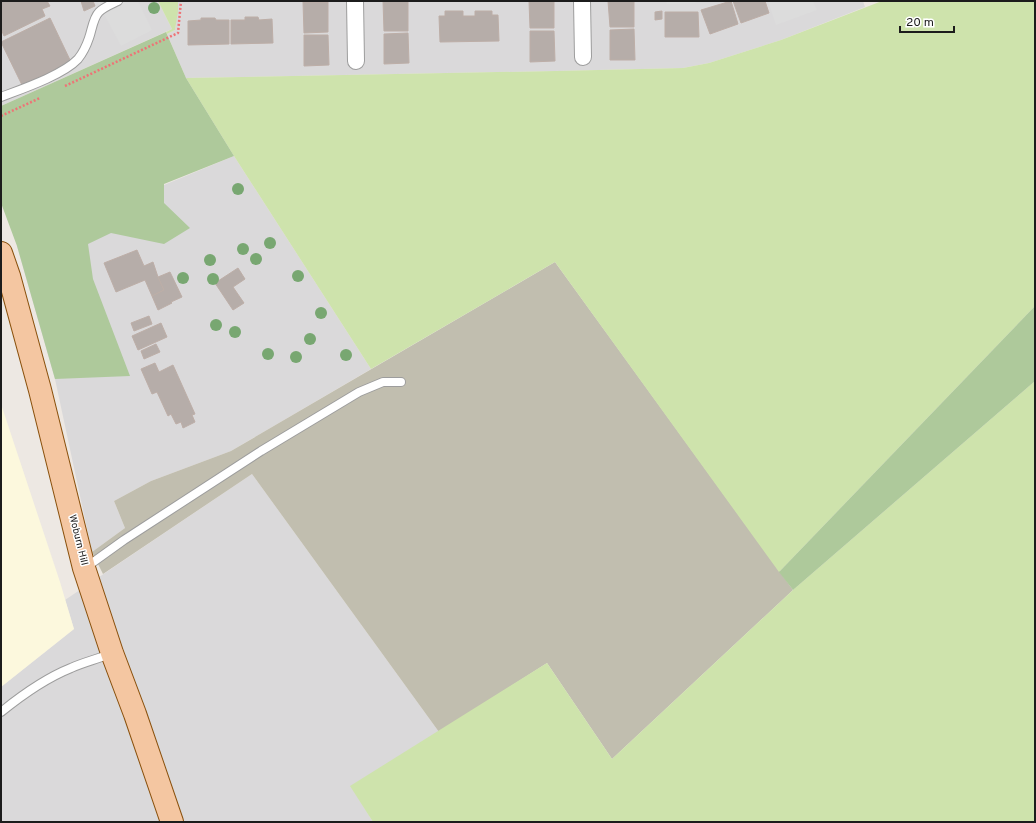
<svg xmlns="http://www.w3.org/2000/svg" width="1036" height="823" font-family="Overpass,sans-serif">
  <rect width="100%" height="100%" fill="#ede8e3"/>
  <g fill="#dad9da">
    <path d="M1,1H158L172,29L1,106Z"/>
    <path d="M178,1H863L865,7L781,40L709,63L683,68L555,71L186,78L167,34L175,30Z"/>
    <path d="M234,156L371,369L231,451L151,481L114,501L125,528L92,552L55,379L17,246Z"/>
    <path d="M252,474L439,732L351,786L373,822H1V687L74,629L65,600Z"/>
  </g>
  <path fill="#fcf8dd" d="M1,404L60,582L74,629L1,687Z"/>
  <path fill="#c1beaf" d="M555,262L793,590L612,759L547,663L439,732L252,474L103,574L92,552L125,528L114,501L151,481L231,451Z"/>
  <g fill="#cee3ac">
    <path d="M158,1H178V11L175,30L167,34L166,32L172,29Z"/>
    <path d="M882,1H1034L1035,5V306L779,572L555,262L371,369L234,156L186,78L555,71L683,68L709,63L781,40Z"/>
    <path d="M1035,381V822H373L350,786L547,663L612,759L793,590Z"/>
  </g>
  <g fill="#aec99b">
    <path d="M166,32L186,78L234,156L164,184V203L190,228L164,244L111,233L88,244L93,279L130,376L55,379L17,246L1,203V106Z"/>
    <path d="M1035,306V381L793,590L779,572Z"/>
  </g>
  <g fill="#dcdcdc">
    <path d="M97,1H138L152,30L121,46Z"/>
    <path d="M666,1H701L694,3L667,4Z"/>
    <path d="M768,1H813L817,10L776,25Z"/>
  </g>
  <g fill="#b6ada9" stroke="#bdaea7">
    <path d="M1,1H47L50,6L42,9L45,16L4,36L1,29Z"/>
    <path d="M81,1H93L95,6L84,11Z"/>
    <path d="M383,1H408V31H384Z"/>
    <path d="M529,1H554V28H530Z"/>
    <path d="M608,1H634V27H610Z"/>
    <path d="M731,1L738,24L710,34L701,10Z"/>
    <path d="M733,1H765L769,13L741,23Z"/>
    <path d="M303,2H328V32L304,33Z"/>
    <path d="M445,11H463V16H475V11H492V15H498L499,41L440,42L439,16H445Z"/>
    <path d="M662,11V19L655,20V12Z"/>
    <path d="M665,12H698L699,37H665Z"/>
    <path d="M245,17H258L259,20L272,19L273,43L231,44V20H245Z"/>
    <path d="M50,18L71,62L22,85L1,42Z"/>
    <path d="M201,18H215L216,20H229V44L188,45V21L201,20Z"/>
    <path d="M634,29L635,60H610V30Z"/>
    <path d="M530,31H554L555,61L530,62Z"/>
    <path d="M408,33L409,63L384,64V34Z"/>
    <path d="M304,35H328L329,65L304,66Z"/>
    <path d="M137,250L144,266L153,262L158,277L164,290L152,296L145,280L116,292L104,263Z"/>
    <path d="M238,268L245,279L233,287L244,303L233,310L215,283Z"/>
    <path d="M170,272L182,297L171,302L172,303L158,310L152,296L164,290L158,277Z"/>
    <path d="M149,316L152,324L134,331L131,323Z"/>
    <path d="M161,323L167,337L138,350L132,336Z"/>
    <path d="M156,344L160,352L144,359L141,351Z"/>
    <path d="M155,363L159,372L173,365L195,414L192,415L195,422L183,428L181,422L176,424L171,414L168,416L157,392L152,394L141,369Z"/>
  </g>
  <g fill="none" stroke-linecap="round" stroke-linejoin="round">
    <defs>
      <g id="service">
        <path d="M1,97C22,89 63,75 78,59C82,54 87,44 89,38C92,30 93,18 99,12C104,7 112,4 118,1"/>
        <path d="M85,568L124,540L261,451L359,392L383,382H401"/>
        <path d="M1,712C22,695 46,678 71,668C84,662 98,659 112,653"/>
      </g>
      <g id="minor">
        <path d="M355,1L356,61"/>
        <path d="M582,1L583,57"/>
      </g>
      <path id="primary" d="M1,253L9,276L40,390L84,568L112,653L135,714L172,822"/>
    </defs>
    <use href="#service" stroke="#9d9d9d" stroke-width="10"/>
    <use href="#minor" stroke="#9d9d9d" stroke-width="18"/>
    <use href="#primary" stroke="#89500c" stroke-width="24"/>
    <g stroke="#ee7376" stroke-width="2.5" stroke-dasharray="2 2" stroke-linecap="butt">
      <path d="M65,86L178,33L181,1"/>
      <path d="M1,116L40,98"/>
    </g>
    <use href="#service" stroke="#fff" stroke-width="8"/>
    <use href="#minor" stroke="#fff" stroke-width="16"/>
    <use href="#primary" stroke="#f4c6a1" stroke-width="22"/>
  </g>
  <g fill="#78a771">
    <circle cx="154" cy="8" r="6"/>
    <circle cx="238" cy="189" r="6"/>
    <circle cx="270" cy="243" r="6"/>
    <circle cx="243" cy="249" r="6"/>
    <circle cx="256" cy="259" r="6"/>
    <circle cx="210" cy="260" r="6"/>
    <circle cx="298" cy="276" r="6"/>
    <circle cx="183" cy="278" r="6"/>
    <circle cx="213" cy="279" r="6"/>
    <circle cx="321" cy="313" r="6"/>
    <circle cx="216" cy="325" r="6"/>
    <circle cx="235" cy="332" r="6"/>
    <circle cx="310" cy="339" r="6"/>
    <circle cx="268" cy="354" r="6"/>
    <circle cx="346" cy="355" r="6"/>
    <circle cx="296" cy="357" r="6"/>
  </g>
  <g text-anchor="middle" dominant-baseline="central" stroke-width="3" stroke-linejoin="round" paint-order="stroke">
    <g font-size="10" fill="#1c1c1c" stroke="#fff">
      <text transform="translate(78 540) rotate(76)">Woburn Hill</text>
    </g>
  </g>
  <rect width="1036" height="823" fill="none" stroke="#1c1c1c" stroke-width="4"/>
  <path d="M900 26v6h54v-6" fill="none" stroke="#1c1c1c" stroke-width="2"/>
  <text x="906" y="26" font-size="12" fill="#1c1c1c" stroke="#ffffff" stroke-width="3" paint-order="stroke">20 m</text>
</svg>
